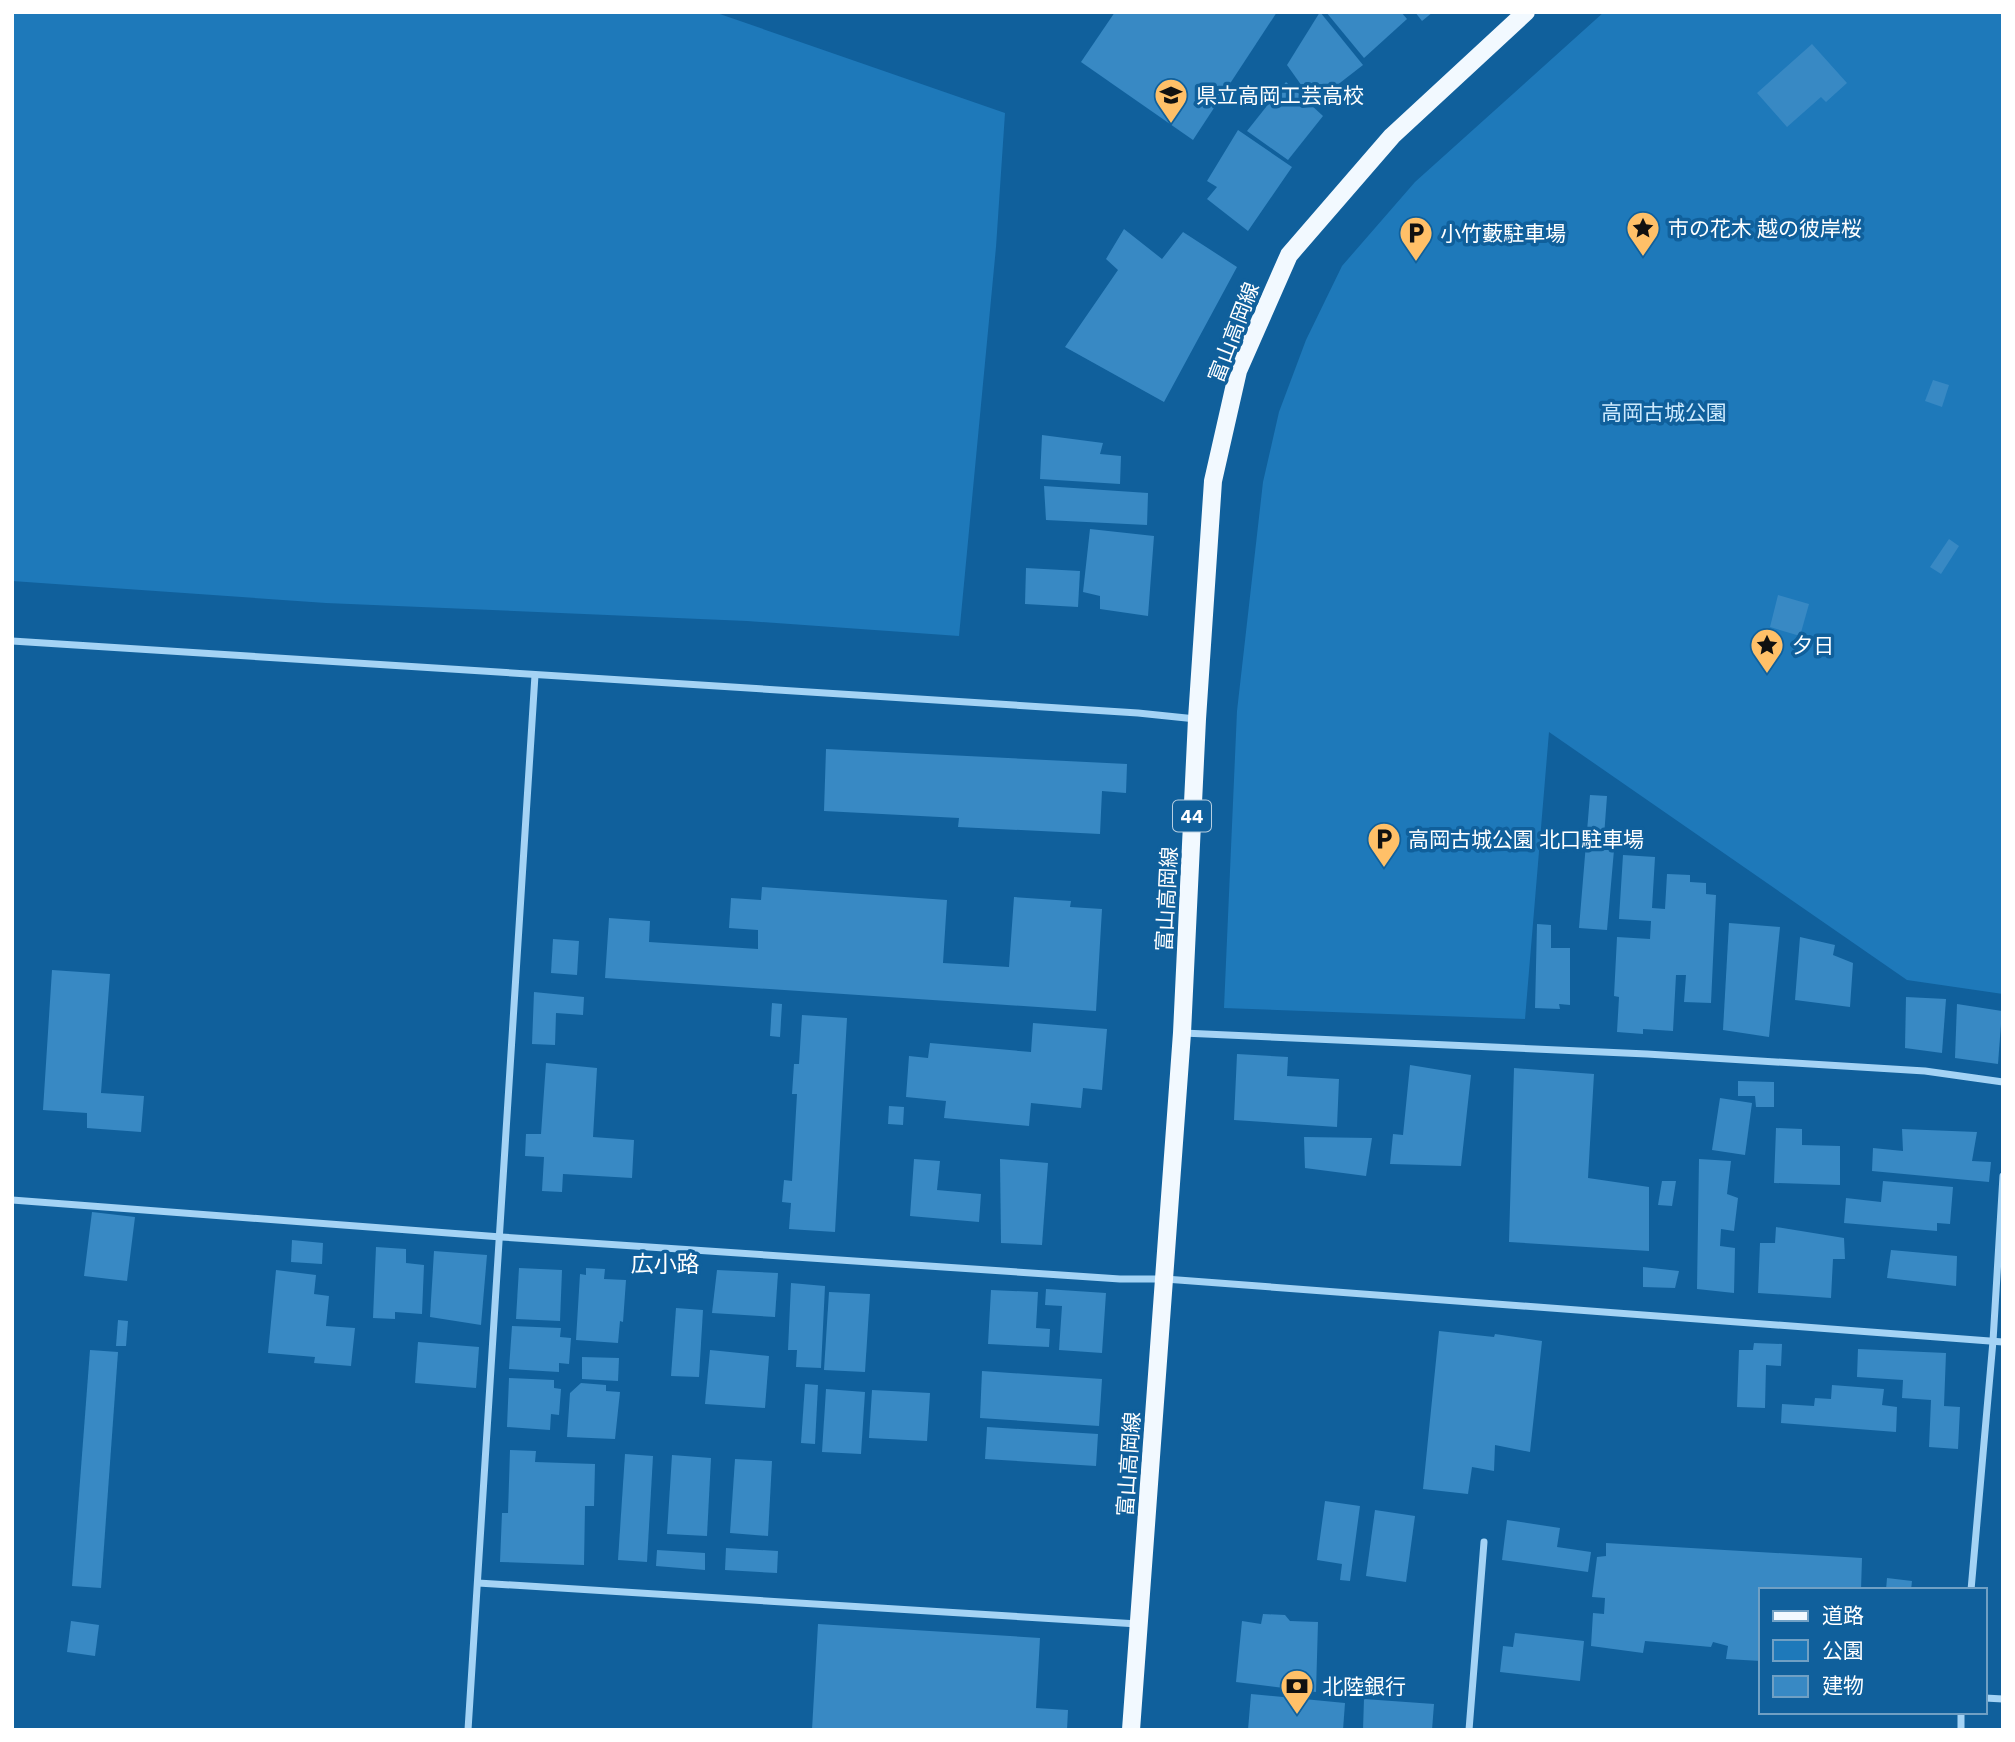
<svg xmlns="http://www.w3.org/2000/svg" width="2015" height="1742" font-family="'IBM Plex Sans','Noto Sans JP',sans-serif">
  <rect width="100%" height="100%" fill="#10609c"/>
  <g fill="#1e79ba">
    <path d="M12,12H714L1005,113L996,247L959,636L747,621L326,603L12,581Z"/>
    <path d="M1604,12H2003V994L1907,980L1549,732L1525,1019L1224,1008L1237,711L1263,482L1279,412L1306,340L1342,266L1415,182Z"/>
  </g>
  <g fill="#3889c4">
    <path d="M1115,12H1277L1193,140L1081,62Z"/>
    <path d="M1320,12L1363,65L1314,103L1287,65Z"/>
    <path d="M1326,12H1401L1407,19L1364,58Z"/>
    <path d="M1415,12H1433L1422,21Z"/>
    <path d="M1812,44L1847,83L1826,102L1821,97L1787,127L1757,93Z"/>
    <path d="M1286,82L1323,116L1288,160L1247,131Z"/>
    <path d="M1238,130L1292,167L1248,231L1207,199L1217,187L1207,181Z"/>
    <path d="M1124,229L1162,259L1183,232L1237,267L1164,402L1065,347L1118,270L1106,259Z"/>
    <path d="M1933,380L1949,385L1942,407L1925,401Z"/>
    <path d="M1042,435L1103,443L1100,454L1121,456L1120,484L1040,479Z"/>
    <path d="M1044,486L1148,493L1147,525L1046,520Z"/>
    <path d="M1090,529L1154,536L1148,616L1100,609V596L1083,592Z"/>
    <path d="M1949,539L1959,546L1941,574L1930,567Z"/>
    <path d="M1026,568L1080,571L1078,607L1025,604Z"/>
    <path d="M1778,595L1809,604L1800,636L1770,627Z"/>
    <path d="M826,749L1127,764L1126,793L1102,791L1100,834L958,827L959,818L824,811Z"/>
    <path d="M1590,795L1607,796L1603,850H1614L1607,930L1579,928Z"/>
    <path d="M1623,855L1655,857L1652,908L1665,909L1667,874L1690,875V882L1706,883V894L1716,895L1711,1003L1684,1002L1686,975H1676L1673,1031L1643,1029V1034L1617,1032L1619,997L1614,996L1617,937L1650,939L1651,921L1619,919Z"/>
    <path d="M762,887L947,900L943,963L1009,967L1014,897L1071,901L1070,907L1102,909L1096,1011L605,978L609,918L650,921L649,942L758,949V930L729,928L731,898L761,900Z"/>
    <path d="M1729,923L1780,927L1769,1037L1723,1030Z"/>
    <path d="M1537,924L1551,925V948H1570V1005L1559,1004L1560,1009L1535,1008Z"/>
    <path d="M1800,937L1835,945L1833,955L1853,963L1850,1007L1795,1000Z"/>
    <path d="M553,939L579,941L577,975L551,973Z"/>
    <path d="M52,970L110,974L101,1093L144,1096L141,1132L87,1128V1113L43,1110Z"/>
    <path d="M534,992L584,997L583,1015L556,1013L555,1045L532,1044Z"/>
    <path d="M1906,997L1946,999L1942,1053L1905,1048Z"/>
    <path d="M772,1003L782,1004L780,1037L770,1036Z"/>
    <path d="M1957,1004L2002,1011L1998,1064L1955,1058Z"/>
    <path d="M802,1015L847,1018L835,1232L789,1229L791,1203L782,1202L784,1180L792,1181L797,1094H792L794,1064H799Z"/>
    <path d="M1033,1023L1107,1029L1102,1090L1083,1088L1081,1108L1031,1103L1029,1126L944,1118L946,1101L906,1097L909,1056L928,1058L930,1043L1031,1052Z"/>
    <path d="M1237,1054L1288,1057L1287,1076L1339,1079L1337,1127L1234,1120Z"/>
    <path d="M546,1063L597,1068L593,1137L634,1140L632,1178L563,1174L562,1192L542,1191L544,1157L525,1156L526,1134H541Z"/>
    <path d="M1410,1065L1471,1075L1461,1166L1390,1164L1393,1134L1403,1135Z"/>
    <path d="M1514,1068L1594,1074L1588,1178L1649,1187V1251L1509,1242Z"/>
    <path d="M1738,1081L1774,1082V1107H1756L1755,1096H1738Z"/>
    <path d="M1720,1098L1752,1103L1745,1155L1712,1150Z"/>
    <path d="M889,1106L904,1107L903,1125L888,1124Z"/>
    <path d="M1776,1128L1802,1129V1145L1840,1146V1185L1774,1183Z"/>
    <path d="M1902,1129L1977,1132L1972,1161L1991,1162L1989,1182L1872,1171L1873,1148L1903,1151Z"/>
    <path d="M1304,1137L1372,1138L1366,1176L1305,1168Z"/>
    <path d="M914,1159L940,1161L937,1190L981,1194L979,1222L910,1216Z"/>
    <path d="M1000,1159L1048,1163L1042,1245L1001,1243Z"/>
    <path d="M1699,1159L1731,1161L1727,1194L1738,1198L1734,1231L1721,1229L1720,1246L1735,1248L1734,1293L1697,1289Z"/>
    <path d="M1662,1181H1676L1672,1206L1658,1205Z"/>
    <path d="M1883,1181L1953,1187L1950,1224L1937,1223V1231L1844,1223L1846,1198L1881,1202Z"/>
    <path d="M92,1212L135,1217L127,1281L84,1276Z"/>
    <path d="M1776,1227L1844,1238L1845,1259H1833L1831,1298L1758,1293L1760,1243H1775Z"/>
    <path d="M292,1240L323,1243L322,1264L291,1262Z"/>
    <path d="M376,1247L406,1249V1263L424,1265L422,1314L395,1312V1319L373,1318Z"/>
    <path d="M1891,1250L1957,1256L1956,1286L1887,1278Z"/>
    <path d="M434,1251L487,1255L481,1325L430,1317Z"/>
    <path d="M1643,1267L1679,1271L1675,1288L1643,1287Z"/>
    <path d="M519,1268L562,1270L560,1321L516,1319Z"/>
    <path d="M586,1268L605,1269L604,1279L626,1280L623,1322L620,1321L618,1343L576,1340L580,1274L586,1275Z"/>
    <path d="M276,1270L316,1275L314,1294L329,1296L326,1326L355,1328L351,1366L314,1363L315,1357L268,1353Z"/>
    <path d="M717,1270L778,1273L775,1317L712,1313Z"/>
    <path d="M791,1283L825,1286L821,1368L796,1367L797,1350H788Z"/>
    <path d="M1046,1289L1106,1293L1102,1353L1059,1350L1062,1306L1045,1305Z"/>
    <path d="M991,1290L1038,1292L1036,1328L1050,1329L1049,1347L988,1344Z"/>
    <path d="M829,1292L870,1294L865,1372L824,1370Z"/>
    <path d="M676,1308L703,1310L699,1377L671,1376Z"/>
    <path d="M118,1320L128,1321L126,1346H116Z"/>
    <path d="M512,1326L561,1328L560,1337L571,1338L569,1364L559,1363V1372L509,1369Z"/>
    <path d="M1439,1331L1494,1337L1495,1334L1542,1341L1530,1452L1495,1445L1494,1471L1472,1467L1468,1494L1423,1489Z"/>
    <path d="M418,1342L479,1347L476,1388L415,1383Z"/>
    <path d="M1754,1343L1782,1344L1781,1366L1766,1365L1765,1408L1737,1407L1739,1350H1753Z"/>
    <path d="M1858,1349L1946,1353L1944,1406L1960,1407L1958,1449L1929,1447L1931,1400L1902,1398L1903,1380L1857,1377Z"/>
    <path d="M90,1350L118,1352L101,1588L72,1586Z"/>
    <path d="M710,1350L769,1356L765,1408L705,1404Z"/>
    <path d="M582,1357L619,1358L618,1381L582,1379Z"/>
    <path d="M982,1371L1102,1379L1099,1426L980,1418Z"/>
    <path d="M509,1378L554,1380V1388L561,1389L559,1415L551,1414L550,1430L507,1427Z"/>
    <path d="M581,1383L606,1385V1391L620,1392L615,1439L567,1437L570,1393Z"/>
    <path d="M805,1384L818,1385L815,1444L801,1443Z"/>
    <path d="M1832,1385L1884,1389L1882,1405L1897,1407L1896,1432L1781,1423L1782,1404L1814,1406L1815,1398L1831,1399Z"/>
    <path d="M826,1389L865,1392L861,1454L822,1452Z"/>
    <path d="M872,1390L930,1393L927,1441L869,1438Z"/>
    <path d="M987,1427L1098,1434L1096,1466L985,1459Z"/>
    <path d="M510,1450L536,1451L535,1462L595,1464L594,1506H585L584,1565L500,1562L502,1513H508Z"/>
    <path d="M625,1454L653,1456L647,1562L618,1560Z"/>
    <path d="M672,1455L711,1458L707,1536L667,1534Z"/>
    <path d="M735,1459L772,1461L768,1536L730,1533Z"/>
    <path d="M1325,1501L1360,1506L1350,1581L1340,1580L1342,1564L1317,1560Z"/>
    <path d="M1375,1510L1415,1516L1406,1582L1366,1576Z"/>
    <path d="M1507,1520L1560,1528L1557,1547L1591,1552L1588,1572L1502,1560Z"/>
    <path d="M1606,1543L1862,1558L1861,1590H1761V1661L1726,1659L1728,1646L1713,1642L1711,1647L1645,1641L1643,1653L1591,1646L1593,1613L1604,1614L1605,1598L1592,1597L1597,1557L1606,1556Z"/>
    <path d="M726,1548L778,1551L777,1573L725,1570Z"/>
    <path d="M657,1550L705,1553V1570L656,1566Z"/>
    <path d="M1887,1578L1912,1581L1911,1590H1886Z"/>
    <path d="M1263,1614L1285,1615L1290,1621L1318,1622L1316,1692L1236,1682L1242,1621L1261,1624Z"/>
    <path d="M71,1621L99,1625L95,1656L67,1652Z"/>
    <path d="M818,1624L1040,1638L1036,1708L1068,1710L1067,1730H812Z"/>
    <path d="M1515,1633L1584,1641L1580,1681L1500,1672L1503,1646L1513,1647Z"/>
    <path d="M1251,1694L1345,1703L1343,1730H1248Z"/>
    <path d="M1364,1699L1434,1704L1432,1730H1363Z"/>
  </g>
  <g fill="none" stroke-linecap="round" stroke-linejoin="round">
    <g stroke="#a4d3f5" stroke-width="7">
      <path d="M12,641L1138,713L1196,719"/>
      <path d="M1183,1033L1647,1054L1925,1071L2003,1082"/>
      <path d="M12,1200L501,1237L1120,1279H1165L2003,1342"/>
      <path d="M478,1583L1138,1624"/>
      <path d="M1971,1590L1993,1341L2003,1176"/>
      <path d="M1985,1698L2003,1699"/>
      <path d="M468,1730L535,675"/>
      <path d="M1469,1730L1484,1542"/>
      <path d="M1961,1730V1712"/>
    </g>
    <path stroke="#f2f9ff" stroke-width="18" d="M1131,1730L1182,1033L1197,719L1213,481L1238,371L1289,255L1392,136L1526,12"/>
  </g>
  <defs>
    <symbol id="school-pin" viewBox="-11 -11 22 30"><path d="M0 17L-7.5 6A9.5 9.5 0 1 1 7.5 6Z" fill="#ffc068" stroke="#10609c"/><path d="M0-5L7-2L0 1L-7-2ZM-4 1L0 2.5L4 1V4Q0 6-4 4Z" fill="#111"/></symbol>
    <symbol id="sight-pin" viewBox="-11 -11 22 30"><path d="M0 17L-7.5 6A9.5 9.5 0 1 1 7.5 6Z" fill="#ffc068" stroke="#10609c"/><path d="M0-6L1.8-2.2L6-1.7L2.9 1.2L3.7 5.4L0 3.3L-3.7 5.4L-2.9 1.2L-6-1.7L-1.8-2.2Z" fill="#111"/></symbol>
    <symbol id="parking-pin" viewBox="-11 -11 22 30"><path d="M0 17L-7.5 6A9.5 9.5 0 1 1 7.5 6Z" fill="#ffc068" stroke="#10609c"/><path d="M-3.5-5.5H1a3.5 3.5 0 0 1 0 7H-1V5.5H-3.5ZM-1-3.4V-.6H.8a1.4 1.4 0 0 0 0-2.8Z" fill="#111"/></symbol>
    <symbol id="bank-pin" viewBox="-11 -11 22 30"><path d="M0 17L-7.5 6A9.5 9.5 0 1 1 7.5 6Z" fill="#ffc068" stroke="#10609c"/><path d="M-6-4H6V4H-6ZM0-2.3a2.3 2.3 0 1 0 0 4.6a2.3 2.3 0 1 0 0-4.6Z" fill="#111"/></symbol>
  </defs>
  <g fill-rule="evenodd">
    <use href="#school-pin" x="1152" y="76" width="38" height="52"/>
    <use href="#sight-pin" x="1624" y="209" width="38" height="52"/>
    <use href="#parking-pin" x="1397" y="214" width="38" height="52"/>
    <use href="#sight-pin" x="1748" y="626" width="38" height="52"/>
    <use href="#parking-pin" x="1365" y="820" width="38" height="52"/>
    <use href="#bank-pin" x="1278" y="1667" width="38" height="52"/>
  </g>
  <g text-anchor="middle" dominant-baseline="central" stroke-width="7" stroke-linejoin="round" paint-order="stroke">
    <rect fill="#10609c" stroke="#b7cfe1" stroke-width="2" x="1173" y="800.5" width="38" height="31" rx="5"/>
    <g font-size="19" font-weight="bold" fill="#fff">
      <text x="1192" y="816">44</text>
    </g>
    <g font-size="21" fill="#fff" stroke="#10609c" text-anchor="start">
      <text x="1196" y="95">県立高岡工芸高校</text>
      <text x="1668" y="228">市の花木 越の彼岸桜</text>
      <text x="1440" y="233">小竹藪駐車場</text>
      <text x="1792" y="645">夕日</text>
      <text x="1408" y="839">高岡古城公園 北口駐車場</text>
      <text x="1322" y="1686">北陸銀行</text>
    </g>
    <g font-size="21" fill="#fff" stroke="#10609c">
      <text transform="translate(1233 332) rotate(-69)">富山高岡線</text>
      <text transform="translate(1166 899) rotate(-87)">富山高岡線</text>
      <text transform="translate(1128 1464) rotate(-86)">富山高岡線</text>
    </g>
    <g font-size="21" fill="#cdeafe" stroke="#10609c">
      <text x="1664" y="412">高岡古城公園</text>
    </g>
    <g font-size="23" fill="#fff" stroke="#10609c">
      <text x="665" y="1263">広小路</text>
    </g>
  </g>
  <rect width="2015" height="1742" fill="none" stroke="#ffffff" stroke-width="28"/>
  <rect x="1759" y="1588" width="228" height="126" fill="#10609c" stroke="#70a0c4" stroke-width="2"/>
  <rect x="1773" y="1611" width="35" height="10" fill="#f2f9ff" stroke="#70a0c4" stroke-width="2"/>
  <text x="1822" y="1623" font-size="21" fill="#ffffff">道路</text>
  <rect x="1773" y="1640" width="35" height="21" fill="#1e79ba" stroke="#70a0c4" stroke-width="2"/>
  <text x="1822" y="1658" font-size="21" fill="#ffffff">公園</text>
  <rect x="1773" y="1676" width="35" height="21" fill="#3889c4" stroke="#70a0c4" stroke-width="2"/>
  <text x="1822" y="1693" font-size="21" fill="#ffffff">建物</text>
</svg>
